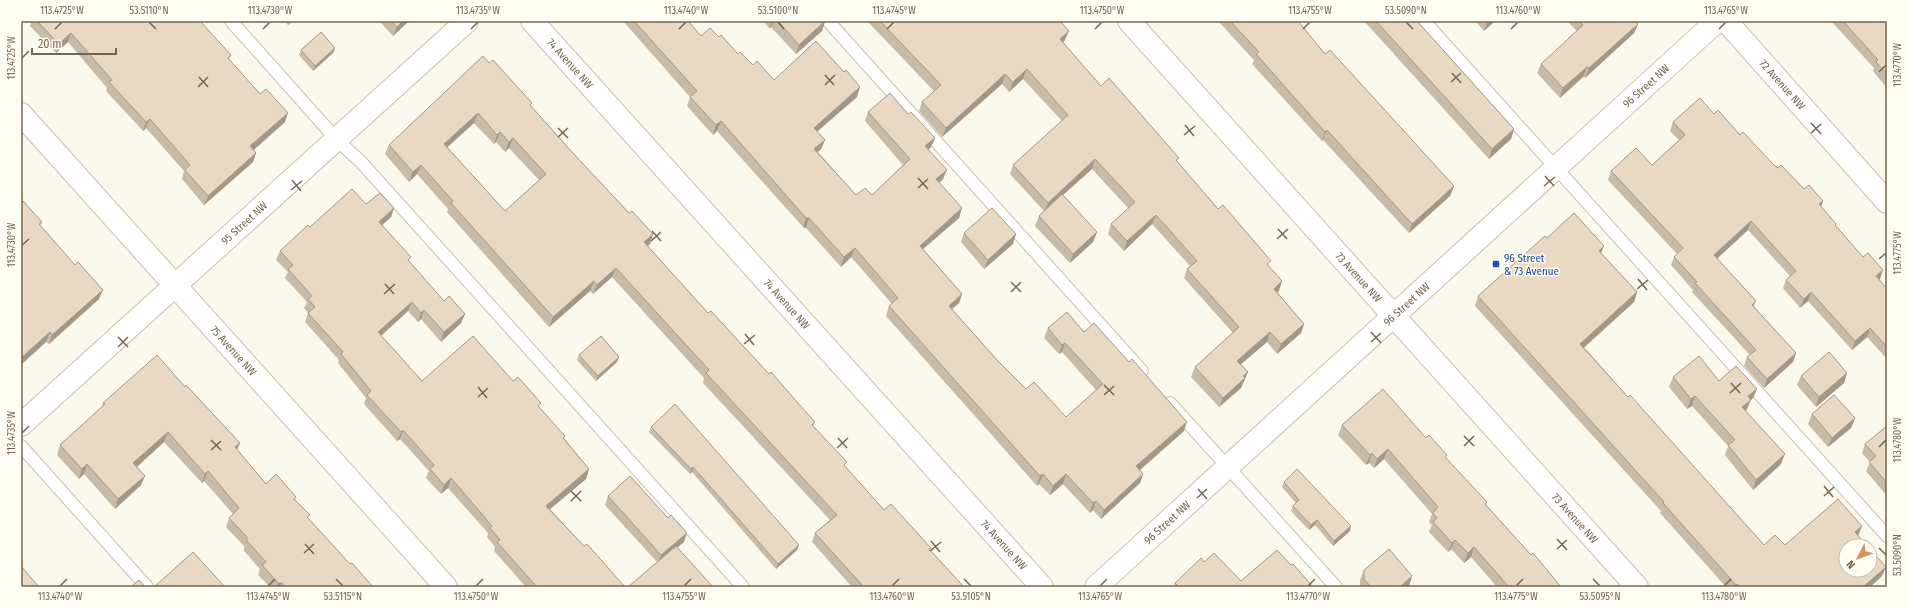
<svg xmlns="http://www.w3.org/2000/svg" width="1908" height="608" font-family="'Fira Sans Condensed',sans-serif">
  <rect width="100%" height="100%" fill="#fbf8ed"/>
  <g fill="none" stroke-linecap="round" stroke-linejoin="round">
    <defs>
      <g id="service">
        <path d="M231,21L337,140L361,162L743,587"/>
        <path d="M828,21L1142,371"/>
        <path d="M1424,21L1887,536"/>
        <path d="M1170,403L1336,587"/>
        <path d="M21,446L147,587"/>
      </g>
      <g id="minor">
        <path id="s1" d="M532,21L1042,587"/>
        <path id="s2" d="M1129,21L1637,587"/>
        <path id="s3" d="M1726,21L1887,202"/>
        <path id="s4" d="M21,114L446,587"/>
        <path id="s5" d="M21,425L467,21"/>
      </g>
      <g id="tertiary">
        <path id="s6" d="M1096,587L1717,21"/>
      </g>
    </defs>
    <use href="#service" stroke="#cbc1b0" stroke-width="14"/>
    <use href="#minor" stroke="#cbc1b0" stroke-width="24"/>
    <use href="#tertiary" stroke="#cbc1b0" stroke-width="24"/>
    <use href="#service" stroke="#fff" stroke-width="12"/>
    <use href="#minor" stroke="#fff" stroke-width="22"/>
    <use href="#tertiary" stroke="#fff" stroke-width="22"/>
  </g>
  <g fill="#c8bba7" fill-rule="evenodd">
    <path d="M32,21H200L231,55L229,59L285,122L253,150L256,153L253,162L204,205L182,179L184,171L146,128L143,131L106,91L107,88L68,42L56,53L30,26Z"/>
    <path d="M284,21H293L288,25Z"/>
    <path d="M379,21H409L393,36Z"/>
    <path d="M623,21H688L701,36L719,37L738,54L774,80L857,97L817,131L825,140L821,149L818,152L856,195H872L903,165L865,121L868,112L908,114L935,138L931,147L928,150L943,179L939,183L959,218L923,249L962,294L959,303L952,309L997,360L1026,389L1066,417L1096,390L1062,352L1059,354L1044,338L1048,328L1084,332L1184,431L1140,470L1143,474L1140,483L1101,519L1093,510L1090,513L1063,484L1050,495L1039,484L1037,486L886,316L889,306L892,304L851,257L841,267L806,228L803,227L717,131L713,135L687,106L690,97Z"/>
    <path d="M763,21H825L822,31L796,54L771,27L769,28Z"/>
    <path d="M867,21H1060L1065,40L1063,43L1101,86L1177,162L1269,266L1279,291L1277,292L1304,324L1301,333L1277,354L1267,342L1241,364L1248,372L1244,381L1243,383L1241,388L1219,407L1191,377L1195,367L1233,333L1184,278L1187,269L1190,266L1152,224L1124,251L1108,234L1111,224L1128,208L1092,169L1063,195L1097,232L1093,242L1070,263L1035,226L1039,216L1044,211L1010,174L1013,165L1062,121L1023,79L1009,92L1002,84L942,137L919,111L922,102L934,91Z"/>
    <path d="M1218,21H1298L1325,54L1454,186L1450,196L1409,233L1323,140L1322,141L1252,64L1254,60Z"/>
    <path d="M1365,21H1417L1514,129L1511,139L1489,159L1365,22Z"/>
    <path d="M1475,21H1495L1484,31Z"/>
    <path d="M1567,21H1635L1638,24L1634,33L1585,78L1584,76L1560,98L1537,73L1541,64L1577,31Z"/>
    <path d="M1831,21H1887V88L1873,71L1874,68Z"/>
    <path d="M335,48L333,53L313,71L299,55L301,50Z"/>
    <path d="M489,63L531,106L571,151L629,213L653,234L650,244L647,246L708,313L769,374L815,422L813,426L845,466L884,510L930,550L964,587H852L812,542L815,533L830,520L703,383L704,378L612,277L593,294L590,291L549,327L447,212L448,209L417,174L409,182L385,154L389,145ZM474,123L494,144L496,142L505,152L509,148L539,180L505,211L447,147Z"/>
    <path d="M1714,114L1740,135L1774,165L1804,189L1823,201L1821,207L1836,226L1880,279L1879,280L1887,289V359L1867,337L1852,350L1808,301L1800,308L1783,288L1786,280L1790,276L1748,230L1717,259L1756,301L1754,307L1796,353L1793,362L1764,388L1744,366L1747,357L1750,355L1692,292L1693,290L1671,265L1674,257L1677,254L1608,180L1611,171L1652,165L1679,140L1670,131L1673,122Z"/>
    <path d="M21,203L42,222L40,226L99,299L49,344L46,342Z"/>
    <path d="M366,204L394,208L391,217L382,225L409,262L444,301L465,314L461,323L441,342L421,319L418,322L408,311L381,336L422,381H513L539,407L589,469L586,479L550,509L584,546L625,587H526L494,551L495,547L487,537L488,533L448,488L441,494L426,478L429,471L400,439L397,441L364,404L366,398L338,363L339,360L305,322L308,313L304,308L307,302L285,278L288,272L276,260L280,251Z"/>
    <path d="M964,233L1013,244L984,269L961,242Z"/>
    <path d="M1547,238L1601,253L1637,292L1634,302L1584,347L1628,397L1764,545H1785L1858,536L1882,576L1870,587H1726L1660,513L1661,511L1475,306L1478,296Z"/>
    <path d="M579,355L619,357L617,362L596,381L577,360Z"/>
    <path d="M1847,373L1844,383L1816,407L1797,385L1801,376Z"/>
    <path d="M1673,377L1719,381L1753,398L1750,401L1747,409L1746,411L1781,464L1753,490L1725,455L1728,446L1692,406L1687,409L1669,387Z"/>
    <path d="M185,387L240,443L237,450L266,484L295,499L308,519L350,564L373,587H270L258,575L260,569L244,551V546L226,527L229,518L233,514L204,481L202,483L164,442L137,467L141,485L115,509L84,474L79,479L57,455L60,445L102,407L103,403Z"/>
    <path d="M1812,414L1855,418L1851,428L1828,447L1808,424Z"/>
    <path d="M1342,425L1426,438L1487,502L1486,505L1531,555L1561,587H1497L1471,557L1464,563L1451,549L1448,552L1429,532L1432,525L1429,522L1432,514L1384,459L1374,468L1369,463L1366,465L1338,435Z"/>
    <path d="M1887,426V496L1866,471L1870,462L1862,453L1865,444Z"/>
    <path d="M651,427L799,545L797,550L776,569L692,472L690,474L649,432Z"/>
    <path d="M1284,482L1350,531L1333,546L1315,525L1309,530L1291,511L1293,506L1296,503L1282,487Z"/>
    <path d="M608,496L684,542L677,547L657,562L605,505Z"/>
    <path d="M1204,562L1241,581L1291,565L1313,587H1173L1175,583Z"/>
    <path d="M1364,570L1412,576L1409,586L1407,587H1360V580Z"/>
  </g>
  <g fill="#a39888">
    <path d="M290,21H293L288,25Z"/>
    <path d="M403,21H409L393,36L397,27Z"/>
    <path d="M772,21H773L771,27L769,28Z"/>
    <path d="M825,21L822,31L796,54L799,45Z"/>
    <path d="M1488,21H1495L1484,31Z"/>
    <path d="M1638,24L1634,33L1585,78L1589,68Z"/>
    <path d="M1069,31L1065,40L1056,49L1060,39Z"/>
    <path d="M71,33L68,42L56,53L59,44Z"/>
    <path d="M335,48L333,53L313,71L315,66Z"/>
    <path d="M1587,67L1584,76L1560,98L1563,88Z"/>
    <path d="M1027,69L1023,79L1009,92L1013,82Z"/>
    <path d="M1005,74L1002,84L942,137L946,128Z"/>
    <path d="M860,87L857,97L811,137L814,128Z"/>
    <path d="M288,113L285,122L247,156L250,146Z"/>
    <path d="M478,113L474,123L441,153L444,144Z"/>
    <path d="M150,119L146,128L143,131L146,122Z"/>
    <path d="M721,121L717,131L713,135L716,125Z"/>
    <path d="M1514,129L1511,139L1489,159L1492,149Z"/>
    <path d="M1327,130L1323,140L1322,141L1325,132Z"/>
    <path d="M500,132L496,142L494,144L497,135Z"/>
    <path d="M513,138L509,148L505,152L509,142Z"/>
    <path d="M935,138L931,147L922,156L925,146Z"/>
    <path d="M825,140L821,149L811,158L814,149Z"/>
    <path d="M256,153L253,162L204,205L208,196Z"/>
    <path d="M1095,159L1092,169L1044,212L1048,203Z"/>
    <path d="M421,165L417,174L409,182L413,172Z"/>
    <path d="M947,170L943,179L933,189L936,179Z"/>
    <path d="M1454,186L1450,196L1409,233L1412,224Z"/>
    <path d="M1823,201L1820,210L1819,204Z"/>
    <path d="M394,208L391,217L376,231L379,222Z"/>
    <path d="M962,208L959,218L916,255L920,246Z"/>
    <path d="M1156,215L1152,224L1124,251L1127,241Z"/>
    <path d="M806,218H809L806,228L803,227Z"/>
    <path d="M1751,221L1748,230L1711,264L1714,255Z"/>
    <path d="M1097,232L1093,242L1070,263L1073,254Z"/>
    <path d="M653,234L650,244L641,252L644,242Z"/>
    <path d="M1016,234L1013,244L984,269L988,260Z"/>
    <path d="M1604,246L1600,256L1599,251Z"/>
    <path d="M855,248L851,257L841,267L844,257Z"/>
    <path d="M616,268L612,277L593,294L597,285Z"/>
    <path d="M1883,270L1880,279L1873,285L1876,276Z"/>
    <path d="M594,281L590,291L549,327L553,317Z"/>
    <path d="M1282,281L1279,291L1270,298L1274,289Z"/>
    <path d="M103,290L99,299L49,344L52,335Z"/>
    <path d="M1637,292L1634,302L1577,354L1580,344Z"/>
    <path d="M1811,292L1808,301L1800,308L1804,299Z"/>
    <path d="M962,294L959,303L945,315L949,306Z"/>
    <path d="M412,302L408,311L375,341L378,332Z"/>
    <path d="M424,310L421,319L418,322L421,313Z"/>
    <path d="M465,314L461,323L441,342L444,332Z"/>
    <path d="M1304,324L1301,333L1277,354L1281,344Z"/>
    <path d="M1870,328L1867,337L1852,350L1855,341Z"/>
    <path d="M50,332L46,342L21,365V358Z"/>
    <path d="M1270,332L1267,342L1234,370L1237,361Z"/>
    <path d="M1065,343L1062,352L1059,354L1062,345Z"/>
    <path d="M1796,353L1793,362L1764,388L1767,379Z"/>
    <path d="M619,357L617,362L596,381L598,376Z"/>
    <path d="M1248,372L1244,381L1243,383L1241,388L1219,407L1223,398Z"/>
    <path d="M1847,373L1844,383L1816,407L1819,397Z"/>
    <path d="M1757,389L1753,398L1750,401L1747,409L1739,417L1742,407L1748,396Z"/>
    <path d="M1695,396L1692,406L1687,409L1691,399Z"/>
    <path d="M1855,418L1851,428L1828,447L1832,438Z"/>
    <path d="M1187,422L1184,431L1133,476L1136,466Z"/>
    <path d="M403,430L400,439L397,441L401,432Z"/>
    <path d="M168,432L164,442L130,473L133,463Z"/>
    <path d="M240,443L236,452L235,447Z"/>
    <path d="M1388,449L1384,459L1374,468L1377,459Z"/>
    <path d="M1372,453L1369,463L1366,465L1370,455Z"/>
    <path d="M1785,454L1781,464L1753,490L1756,480Z"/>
    <path d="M87,464L84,474L79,479L82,469Z"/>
    <path d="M693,467L692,472L690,474L691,469Z"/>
    <path d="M589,469L586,479L543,515L546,506Z"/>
    <path d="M208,471L204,481L202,483L205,474Z"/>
    <path d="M1043,474L1039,484L1037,486L1040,476Z"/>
    <path d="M1066,474L1063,484L1050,495L1053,486Z"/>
    <path d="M1143,474L1140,483L1101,519L1104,510Z"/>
    <path d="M145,476L141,485L115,509L118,499Z"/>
    <path d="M451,478L448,488L441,494L444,485Z"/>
    <path d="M1096,501L1093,510L1090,513L1093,503Z"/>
    <path d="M1317,520L1315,525L1309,530L1311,525Z"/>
    <path d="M1351,526L1350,531L1333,546L1334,541Z"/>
    <path d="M1862,526L1858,536L1851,542L1855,532Z"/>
    <path d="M687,533L684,542L658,563L661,555Z"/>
    <path d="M1455,540L1451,549L1448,552L1452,543Z"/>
    <path d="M799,545L797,550L776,569L778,564Z"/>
    <path d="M1474,547L1471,557L1464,563L1468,553Z"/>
    <path d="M1886,567L1882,576L1870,587H1863Z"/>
    <path d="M1412,576L1409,586L1407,587H1400Z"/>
    <path d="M278,583H282L280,587H276Z"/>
  </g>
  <g fill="#e9d9c2" stroke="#a39888" fill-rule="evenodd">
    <path d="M37,21H200L231,55L228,58L260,94L266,89L288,113L250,146L256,153L208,196L185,170L190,165L150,119L146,122L109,82L112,80L71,33L59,44Z"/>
    <path d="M391,21H403L397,27Z"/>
    <path d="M634,21H688L701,36L710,28L719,37L721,35L738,54L740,52L753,65L757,61L774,80L816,41L844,72L846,70L860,87L814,128L825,140L814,149L856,195L865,188L872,195L910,159L868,112L890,93L908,114L911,112L935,138L925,146L947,170L936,179L962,208L920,246L962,294L949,306L997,360L1026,389L1034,382L1066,417L1103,384L1065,343L1062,345L1048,328L1067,312L1084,332L1094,323L1129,362L1132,359L1187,422L1136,466L1143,474L1104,510L1096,501L1093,503L1066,474L1053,486L1043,474L1040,476L889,306L898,298L855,248L844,257L809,218H806L721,121L716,125L690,97L697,91Z"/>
    <path d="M778,21H825L799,45Z"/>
    <path d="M880,21H1060L1069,31L1060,39L1101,86L1109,78L1179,158L1176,160L1218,209L1223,205L1271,261L1267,264L1282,281L1274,289L1304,324L1281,344L1270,332L1237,361L1248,372L1243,376L1245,378L1223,398L1195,367L1239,327L1187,269L1197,261L1156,215L1127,241L1111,224L1135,202L1095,159L1048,203L1013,165L1068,115L1027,69L1013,82L1005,74L946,128L922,102L941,85Z"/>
    <path d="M1230,21H1298L1325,54L1330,50L1454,186L1412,224L1327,130L1325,132L1256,54L1259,52Z"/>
    <path d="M1376,21H1417L1514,129L1492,149Z"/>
    <path d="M1579,21H1635L1638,24L1589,68L1587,67L1563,88L1541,64L1583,25Z"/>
    <path d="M1843,21H1887V74L1876,62L1878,60Z"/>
    <path d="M321,32L335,48L315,66L301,50Z"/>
    <path d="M483,56L489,63L493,60L532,103L530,105L571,151L629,213L632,211L653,234L644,242L708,313L711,311L769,374L771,372L797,402L815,422L812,425L847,462L844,465L884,510L891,504L931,548L929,549L964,587H864L815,533L837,515L706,373L709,370L616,268L597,285L594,281L553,317L451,203L453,201L421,165L413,172L389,145ZM478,113L497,135L500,132L509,142L513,138L546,174L505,211L444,144Z"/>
    <path d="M1700,98L1714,114L1718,110L1740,135L1743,132L1774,165L1778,168L1781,165L1804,189L1809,185L1823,201L1819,204L1836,224L1835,225L1863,257L1868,253L1883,270L1876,276L1887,289V347L1870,328L1855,341L1811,292L1804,299L1786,280L1796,271L1751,221L1714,255L1756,301L1752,305L1796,353L1767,379L1747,357L1756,350L1695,283L1697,282L1674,257L1683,248L1611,171L1636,148L1652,165L1685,135L1673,122Z"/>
    <path d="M352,189L366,204L380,193L394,208L379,222L411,257L408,260L444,301L449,296L465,314L444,332L424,310L421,313L412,302L378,332L422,381L473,336L513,381L518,377L541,403L538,406L565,436L563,438L589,469L546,506L584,546L587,544L625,587H537L497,542L500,540L490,528L492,526L451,478L444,485L430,469L434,465L403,430L401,432L367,395L371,391L341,354L343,352L308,313L315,307L308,299L312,296L288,269L293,265L280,251L308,225L310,227Z"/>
    <path d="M1062,194L1097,232L1073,254L1039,216Z"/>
    <path d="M23,201L42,222L39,224L75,265L78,262L103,290L52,335L50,332L21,358V203Z"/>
    <path d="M992,208L1016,234L988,260L964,233Z"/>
    <path d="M1574,213L1604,246L1599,251L1637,292L1580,344L1628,397L1630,395L1764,545L1775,535L1785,545L1838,499L1862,526L1855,532L1867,546H1846V570H1870V549L1886,567L1863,587H1740L1737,584L1736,585L1663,503L1664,502L1478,296L1545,236L1547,238Z"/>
    <path d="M601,336L619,357L598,376L579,355Z"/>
    <path d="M1829,352L1847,373L1819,397L1801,376Z"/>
    <path d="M157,355L185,387L186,385L240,443L235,447L266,484L276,474L296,497L294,499L310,515L307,517L350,564L352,563L373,587H285L282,583H278L262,565L266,562L247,541V537L229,518L239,508L208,471L205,474L168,432L133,463L145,476L118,499L87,464L82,469L60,445L105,404L103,403Z"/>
    <path d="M1699,356L1719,381L1736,366L1757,389L1748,396L1751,400L1742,407L1785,454L1756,480L1728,445L1735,440L1695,396L1691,399L1673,377Z"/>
    <path d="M1383,389L1426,438L1429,435L1447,455L1445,457L1487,502L1485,504L1531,555L1533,553L1561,587H1509L1474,547L1468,553L1455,540L1452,543L1433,522L1437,518L1433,513L1438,507L1388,449L1377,459L1372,453L1370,455L1342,425Z"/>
    <path d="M1834,395L1855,418L1832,438L1812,414Z"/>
    <path d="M675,404L799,545L778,564L693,467L691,469L651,427Z"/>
    <path d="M1887,426V483L1869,462L1876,456L1865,444Z"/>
    <path d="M1297,469L1351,526L1334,541L1317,520L1311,525L1293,506L1299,500L1284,482Z"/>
    <path d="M630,476L668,518L671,515L687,533L661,555L608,496Z"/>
    <path d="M676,546L713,587H628Z"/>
    <path d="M1389,549L1412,576L1400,587H1371L1364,579V570Z"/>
    <path d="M1277,550L1291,565L1293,564L1313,587H1179L1175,583L1201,558L1204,562L1214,553L1241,581Z"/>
    <path d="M193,552L225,587H154Z"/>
    <path d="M21,566L39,587H21Z"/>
    <path d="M139,580L145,587H131Z"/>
  </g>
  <path fill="none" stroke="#756551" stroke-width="1.5" d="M149,22L156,29M778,22L784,29M1406,22L1413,29M55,29L62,22M263,29L270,22M471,29L478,22M679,29L686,22M887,29L894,22M1095,29L1102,22M1303,29L1310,22M1511,29L1518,22M1719,29L1726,22M22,58L29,51M1879,72L1886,65M1452,73L1461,83M825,75L834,85M199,77L208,87M1451,82L1461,73M825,85L835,75M198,87L208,77M1811,123L1821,134M1185,125L1194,136M558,128L568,138M1811,133L1821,124M1184,135L1195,126M558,137L568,128M1545,176L1554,186M918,178L928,189M292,180L301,191M1544,186L1555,177M918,188L928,179M291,190L302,181M1278,229L1287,239M652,231L661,241M1277,239L1288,229M651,241L661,232M22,245L29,239M1879,259L1886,253M1638,279L1647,290M1011,282L1021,292M385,284L394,294M1637,289L1648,280M1011,292L1021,282M384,294L395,284M1371,332L1381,343M745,334L754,345M118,337L128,347M1371,342L1381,333M744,344L755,335M118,347L128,337M1731,383L1740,393M1104,385L1114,395M478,387L487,398M1730,393L1741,383M1104,395L1114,386M478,397L488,388M22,433L29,426M1464,436L1474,446M838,438L847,448M211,440L221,450M1464,446L1474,436M1879,447L1886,440M837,448L848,438M211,450L221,441M1824,486L1833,497M1198,489L1207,499M571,491L581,501M1824,496L1834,487M1197,498L1207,489M571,501L581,491M1557,539L1567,550M931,541L940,552M305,544L314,554M1879,548L1886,555M1557,549L1567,540M930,551L941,542M304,553L314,544M336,579L343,586M964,579L971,586M1593,579L1600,586M60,586L67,579M268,586L275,579M476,586L483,579M684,586L691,579M892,586L899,579M1100,586L1107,579M1308,586L1315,579M1516,586L1523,579M1724,586L1731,579"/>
  <rect fill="#1a4fb4" stroke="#fefcf3" stroke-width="1.5" x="1492" y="260" width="8" height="8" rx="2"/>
  <g text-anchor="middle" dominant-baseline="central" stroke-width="3" stroke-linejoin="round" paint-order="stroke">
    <g font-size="11" fill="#756551" stroke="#fefcf3">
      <text stroke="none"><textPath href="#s1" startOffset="57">74 Avenue NW</textPath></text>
      <text stroke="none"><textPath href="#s3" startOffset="85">72 Avenue NW</textPath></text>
      <text stroke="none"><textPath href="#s6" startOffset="744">96 Street NW</textPath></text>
      <text stroke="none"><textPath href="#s5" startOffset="301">95 Street NW</textPath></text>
      <text stroke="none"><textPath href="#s2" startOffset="344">73 Avenue NW</textPath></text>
      <text stroke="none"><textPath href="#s1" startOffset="381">74 Avenue NW</textPath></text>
      <text stroke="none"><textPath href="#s6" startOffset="420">96 Street NW</textPath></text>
      <text stroke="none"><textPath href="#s4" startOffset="318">75 Avenue NW</textPath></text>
      <text stroke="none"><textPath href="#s2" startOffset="668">73 Avenue NW</textPath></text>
      <text stroke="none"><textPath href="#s6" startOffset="96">96 Street NW</textPath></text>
      <text stroke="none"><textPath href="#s1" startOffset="705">74 Avenue NW</textPath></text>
    </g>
    <g font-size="11" fill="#164399" stroke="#fefcf3" text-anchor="start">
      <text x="1504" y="258">96 Street<tspan x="1504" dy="13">&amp; 73 Avenue</tspan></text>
    </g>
  </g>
  <rect width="1908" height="608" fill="none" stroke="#fefcf3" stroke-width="44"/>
  <g transform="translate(1858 558) rotate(228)"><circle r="19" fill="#fefcf3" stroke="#c7c0b2"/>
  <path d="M0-3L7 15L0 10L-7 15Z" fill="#d9915e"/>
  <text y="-6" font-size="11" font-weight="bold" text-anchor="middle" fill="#756551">N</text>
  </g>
  <path d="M32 48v6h84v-6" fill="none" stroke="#756551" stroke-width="2"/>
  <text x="38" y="48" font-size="12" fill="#756551" stroke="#fefcf3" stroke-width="3" paint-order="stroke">20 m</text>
  <rect x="22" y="22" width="1864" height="564" fill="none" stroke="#756551" stroke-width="1.5"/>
  <g font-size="10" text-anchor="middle" fill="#756551">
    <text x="62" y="14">113.4725°W</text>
    <text x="149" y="14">53.5110°N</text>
    <text x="270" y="14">113.4730°W</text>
    <text x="478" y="14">113.4735°W</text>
    <text x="686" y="14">113.4740°W</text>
    <text x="778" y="14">53.5100°N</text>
    <text x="894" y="14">113.4745°W</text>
    <text x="1102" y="14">113.4750°W</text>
    <text x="1310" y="14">113.4755°W</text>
    <text x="1406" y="14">53.5090°N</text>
    <text x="1518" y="14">113.4760°W</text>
    <text x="1726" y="14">113.4765°W</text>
    <text transform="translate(11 58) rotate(-90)" y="4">113.4725°W</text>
    <text transform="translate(1897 65) rotate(-90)" y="4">113.4770°W</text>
    <text transform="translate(11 245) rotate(-90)" y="4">113.4730°W</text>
    <text transform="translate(1897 253) rotate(-90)" y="4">113.4775°W</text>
    <text transform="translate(11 433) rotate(-90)" y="4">113.4735°W</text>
    <text transform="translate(1897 440) rotate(-90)" y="4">113.4780°W</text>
    <text transform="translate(1897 555) rotate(-90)" y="4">53.5090°N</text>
    <text x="60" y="600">113.4740°W</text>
    <text x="268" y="600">113.4745°W</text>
    <text x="343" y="600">53.5115°N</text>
    <text x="476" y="600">113.4750°W</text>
    <text x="684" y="600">113.4755°W</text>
    <text x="892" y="600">113.4760°W</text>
    <text x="971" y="600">53.5105°N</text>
    <text x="1100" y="600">113.4765°W</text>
    <text x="1308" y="600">113.4770°W</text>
    <text x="1516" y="600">113.4775°W</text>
    <text x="1600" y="600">53.5095°N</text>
    <text x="1724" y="600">113.4780°W</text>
  </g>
</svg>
